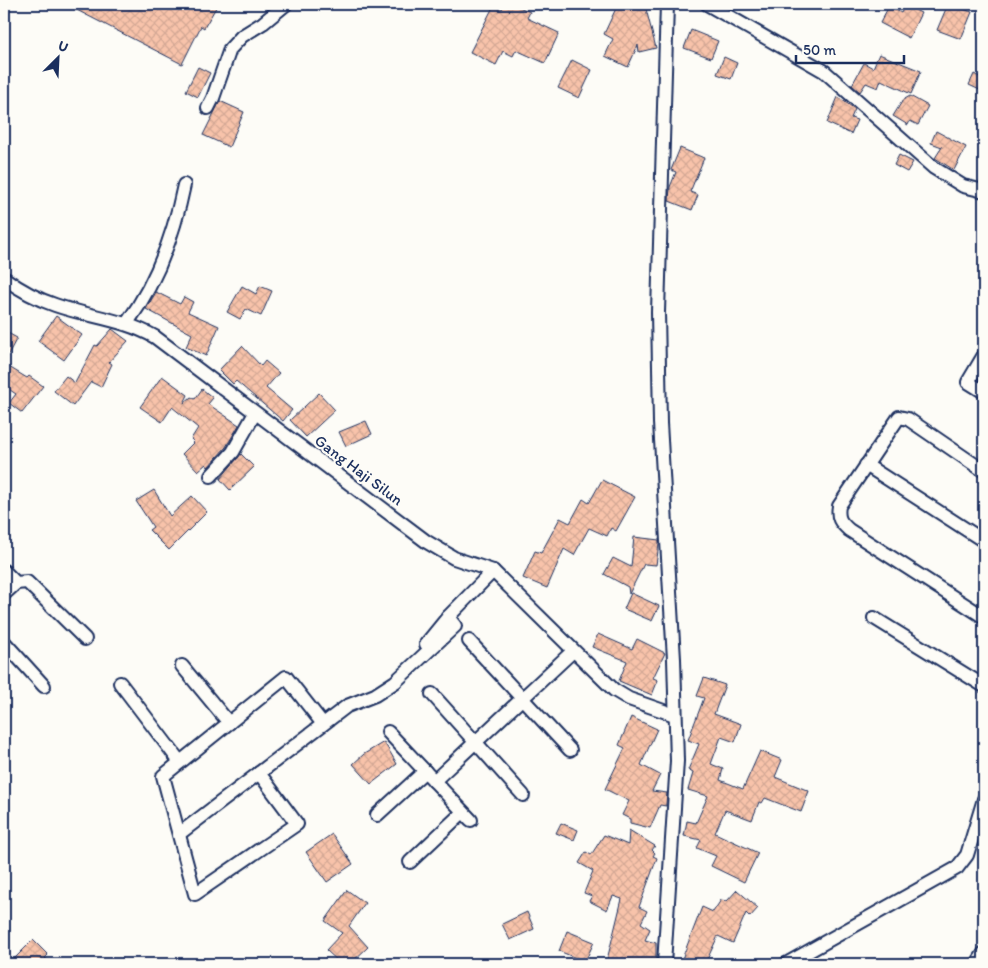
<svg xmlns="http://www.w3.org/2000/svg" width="988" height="968" font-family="Itim,sans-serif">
  <defs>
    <pattern id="building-cross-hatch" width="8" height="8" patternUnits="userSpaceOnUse" patternTransform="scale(1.25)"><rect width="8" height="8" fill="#f8c3aa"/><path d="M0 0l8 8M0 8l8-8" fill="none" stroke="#d4a895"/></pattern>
  </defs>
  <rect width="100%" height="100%" fill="#fdfcf7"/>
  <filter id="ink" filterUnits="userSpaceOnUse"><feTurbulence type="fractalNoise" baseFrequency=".02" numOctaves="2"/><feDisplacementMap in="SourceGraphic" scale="10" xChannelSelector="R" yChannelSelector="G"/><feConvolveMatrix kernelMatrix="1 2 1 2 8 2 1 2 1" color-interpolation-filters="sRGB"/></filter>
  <g filter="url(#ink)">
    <g fill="url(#building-cross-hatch)" stroke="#1b2f5e">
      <path d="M65,4H218L204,28L201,26L182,64Z"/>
      <path d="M505,4H513L530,12L527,18L559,33L545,63L516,50L513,56L503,51L496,65L470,52L494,5L502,9Z"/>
      <path d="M618,4H649L646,9L656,48L639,52L638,45L628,67L605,56L613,39L604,34Z"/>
      <path d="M948,4L972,12L961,39L937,30Z"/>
      <path d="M905,5L921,13L909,38L880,23L889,6L901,13Z"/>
      <path d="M691,30L718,41L711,58L684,48Z"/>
      <path d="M879,54L921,71L911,94L881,80L878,88L866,83L860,92L852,85L864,63L873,68Z"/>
      <path d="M724,57L737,63L731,79L717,74Z"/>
      <path d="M572,60L592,70L579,98L558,88Z"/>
      <path d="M198,67L210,73L198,97L186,91Z"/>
      <path d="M974,74L984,79V92L969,85Z"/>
      <path d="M910,96L928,106L918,125L910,121L908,125L893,116L903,100Z"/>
      <path d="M838,97L855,109L851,118L857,120L851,134L827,123Z"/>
      <path d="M220,101L244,112L229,147L203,135Z"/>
      <path d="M936,131L966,147L954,170L935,158L942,147L931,143Z"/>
      <path d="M680,148L704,158L690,192L698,195L692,210L669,201L670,187L676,172L671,170Z"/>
      <path d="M899,155L913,162L907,172L894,165Z"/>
      <path d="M242,286L256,294L260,286L272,291L261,316L246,309L240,319L227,312Z"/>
      <path d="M156,292L180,304L184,297L193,302L188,312L219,326L206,356L186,347L192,334L146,309Z"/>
      <path d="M56,316L82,335L64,360L38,341Z"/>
      <path d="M112,329L128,341L109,362L112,364L101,387L91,382L73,406L54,391L66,376L75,383L95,345L97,346Z"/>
      <path d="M4,331L17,338L4,362Z"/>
      <path d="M242,346L261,366L265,361L279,373L266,388L292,410L283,421L236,381L233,384L219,370Z"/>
      <path d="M4,364L27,378L29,376L43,386L22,413L9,403L16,394L4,386Z"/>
      <path d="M162,376L188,395L184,403L191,397L195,399L202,389L213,398L208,404L239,425L226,447L208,467L206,464L198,471L182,454L194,442L191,439L198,428L172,407L162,422L140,407Z"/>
      <path d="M319,393L335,410L306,437L290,420Z"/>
      <path d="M366,421L372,434L346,446L339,432Z"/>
      <path d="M241,454L254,467L230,490L220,479Z"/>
      <path d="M602,480L635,497L616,531L611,528L607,536L589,528L574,555L564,549L547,588L523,578L535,551L541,553L560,518L570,523L583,499L589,503Z"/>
      <path d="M154,490L170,516L192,496L207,512L169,550L149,530L153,527L136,501Z"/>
      <path d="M634,537L659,540V544L656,565L644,564L629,594L628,587L604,574L613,558L631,567Z"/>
      <path d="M631,593L659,606L652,621L624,609Z"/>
      <path d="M598,634L632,649L637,639L665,653L653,678L658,680L652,695L619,681L627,661L592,647Z"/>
      <path d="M704,678L725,685L714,714L741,724L735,742L721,737L711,764L723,769L720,780L743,789L760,751L782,760L775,777L809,791L801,812L765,798L762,803L759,802L752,820L725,810L715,833L758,853L744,882L711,866L716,856L697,848L701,840L684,836L687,821L696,823L708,796L688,790L693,773L688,770L699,744L688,740L704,698L697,696Z"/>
      <path d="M631,717L657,729L641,765L660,775L652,791L667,793L666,804V806L660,805L650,828L630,823V819L622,815L629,801L605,789L625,748L619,745Z"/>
      <path d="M384,742L397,764L371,784L353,764L364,754Z"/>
      <path d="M561,823L578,830L574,840L556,833Z"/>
      <path d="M629,830L655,846L652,850L655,853L653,856L657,858L639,907L647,911L641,923L650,929L645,940L656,943V964H606L622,899L613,896L607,910L589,901L592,896L584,893L593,871L579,863L586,852L591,855L604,835L628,845Z"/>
      <path d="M332,834L353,864L327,882L306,852Z"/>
      <path d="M347,890L365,903L349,926L368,947L350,964H341L326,950L342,933L325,921Z"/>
      <path d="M737,890L758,908L750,917L746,913L733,943L718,936L705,964H680L702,907L713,912L721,900L727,901Z"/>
      <path d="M527,912L534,929L510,940L502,924Z"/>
      <path d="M567,931L594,942L585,962L559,951Z"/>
      <path d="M33,940L48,955L45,958L53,964H9Z"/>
    </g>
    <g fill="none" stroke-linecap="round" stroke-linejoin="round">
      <defs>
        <g id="minor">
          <path d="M707,4L824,71L934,168L963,186L984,191"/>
          <path d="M208,108L213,98L230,49L242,36L263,23L286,4"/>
          <path d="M4,278C19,289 37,299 55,305C89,317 124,319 155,337L427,542L454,558L493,571L614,690L629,699L675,715"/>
          <path d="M127,323C156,283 174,234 184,185"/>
          <path d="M984,355L968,382L984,392"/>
          <path d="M866,465L984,541"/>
          <path d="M984,471L908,419L899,417L839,506C837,518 840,522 849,530L984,617"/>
          <path d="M211,476L233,452L255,413"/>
          <path d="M4,571L16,583L27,582L85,639"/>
          <path d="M4,594L16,583"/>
          <path d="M874,618L984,686"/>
          <path d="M469,641L570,750"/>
          <path d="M4,642L44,686"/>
          <path d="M426,644L448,617L493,571"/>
          <path d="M182,666L229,723"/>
          <path d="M120,683L180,762"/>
          <path d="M432,694L523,795"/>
          <path d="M388,732L471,820"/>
          <path d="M259,773L297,824L195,894L163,776L286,677L323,724"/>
          <path d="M434,781L573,651"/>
          <path d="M377,815L425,771"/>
          <path d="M179,834L347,706L375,695L395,682L455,626L448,617"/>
          <path d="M410,862L463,812"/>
          <path d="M664,964L677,761L674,659L660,423L658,312L667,4"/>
          <path d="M786,964L957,868L967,855L984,799"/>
          <path d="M977,964L984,953"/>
        </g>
      </defs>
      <use href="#minor" stroke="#1b2f5e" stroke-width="16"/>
      <use href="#minor" stroke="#fdfcf7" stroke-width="12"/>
    </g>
  </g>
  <g text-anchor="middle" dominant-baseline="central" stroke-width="4.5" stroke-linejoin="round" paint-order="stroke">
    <g font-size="16" fill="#1b2f5e" stroke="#fdfcf7">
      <text transform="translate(359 470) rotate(37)">Gang Haji Silun</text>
    </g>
  </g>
  <rect width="988" height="968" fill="none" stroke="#fdfcf7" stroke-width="20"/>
  <rect x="10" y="10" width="968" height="948" fill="none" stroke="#1b2f5e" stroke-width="2" filter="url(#ink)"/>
  <g transform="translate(58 58) rotate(24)" stroke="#fdfcf7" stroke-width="4" paint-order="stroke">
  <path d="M0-4L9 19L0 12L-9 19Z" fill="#1b2f5e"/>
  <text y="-8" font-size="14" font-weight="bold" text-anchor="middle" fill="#1b2f5e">U</text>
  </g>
  <path d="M796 55v8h108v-8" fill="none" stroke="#1b2f5e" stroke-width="2.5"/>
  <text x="803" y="55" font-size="15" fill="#1b2f5e" stroke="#fdfcf7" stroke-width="4" paint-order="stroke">50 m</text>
</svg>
